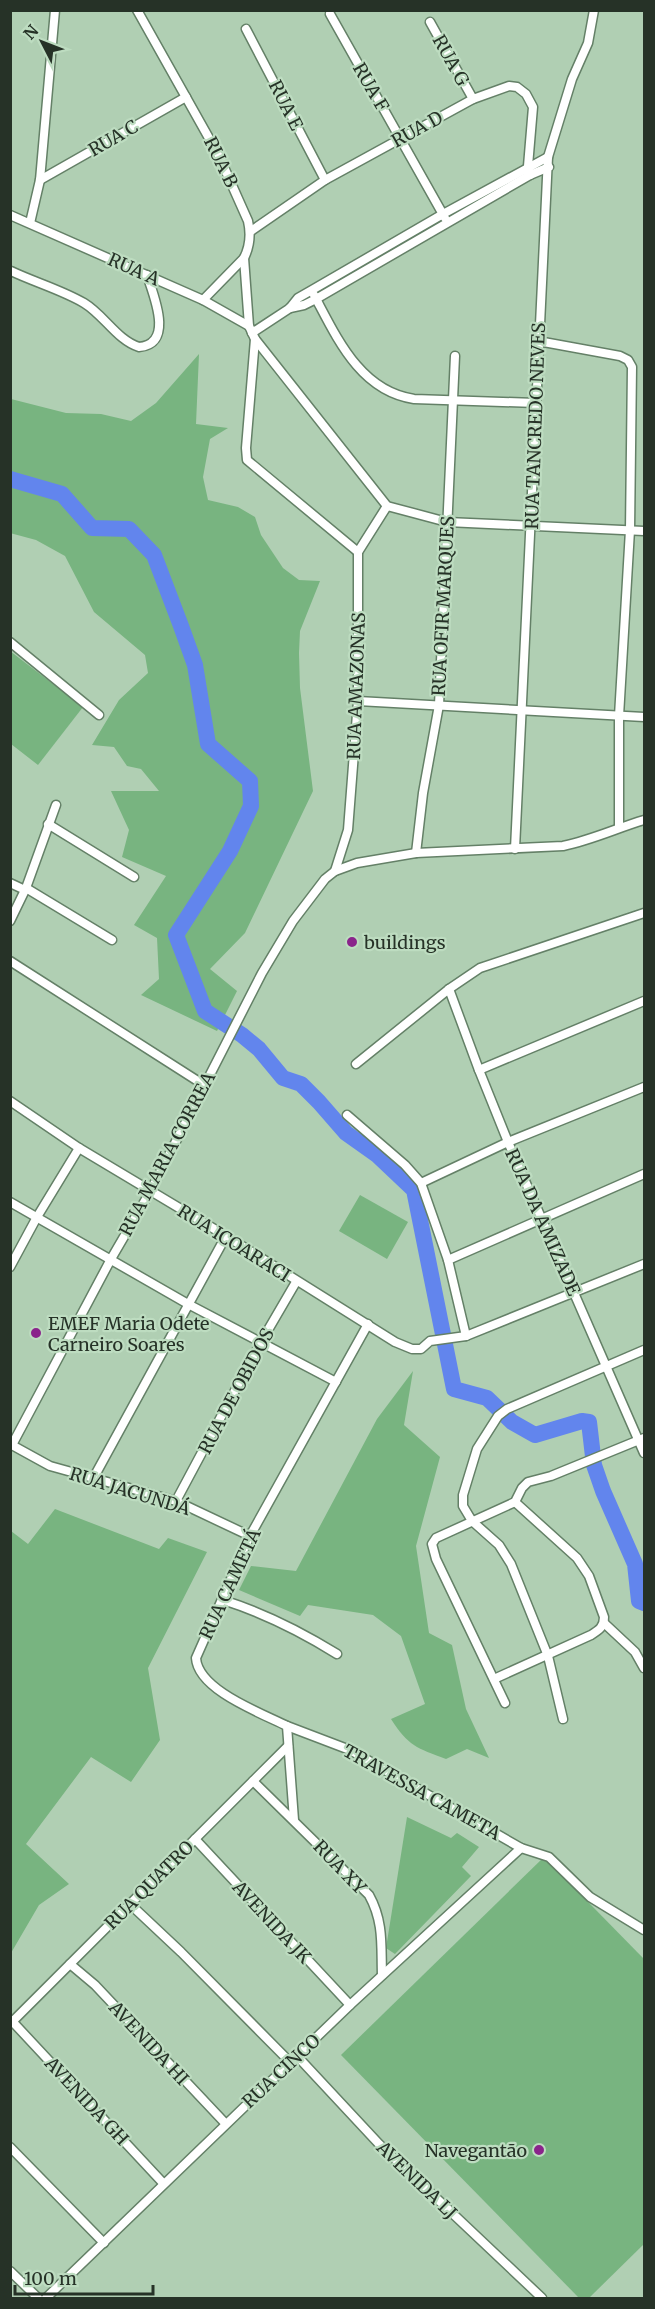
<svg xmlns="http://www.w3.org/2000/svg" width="655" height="2309" font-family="Merriweather,serif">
  <rect width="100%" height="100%" fill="#b0cfb3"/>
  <g fill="#78b480">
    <path d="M199,354L196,424L228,428L210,439L203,477L208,500L238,507L255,517L261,535L283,568L299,580L320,581L300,631L299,653L300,688L313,791L245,933L210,969L237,991L217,1031L141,995L159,979L157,938L134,925L166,876L122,857L129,830L111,791H159L141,769L127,766L114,747L92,745L119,700L148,673L145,655L94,612L65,556L36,540L10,533L11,399L66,413L101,414L131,421L156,403Z"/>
    <path d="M10,651L83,707L38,765L11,744Z"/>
    <path d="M360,1195L408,1222L387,1259L339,1231Z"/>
    <path d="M413,1371L404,1425L440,1457L416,1546L429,1633L452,1645L466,1709L489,1758L467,1749L446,1759C417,1748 408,1746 391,1719L425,1704L401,1636L373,1615L308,1605L300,1616L239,1590L251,1566L296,1571L377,1419Z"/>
    <path d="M55,1509L159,1549L168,1538L207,1552L148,1668L160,1740L131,1782L91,1757L26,1844L69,1884L39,1905L11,1953V1531L28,1544Z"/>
    <path d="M407,1817L451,1838L457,1833L479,1847L462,1867L471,1876L395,1954L386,1948Z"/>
    <path d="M544,1857L644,1959V2244L589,2298H579L341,2055Z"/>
  </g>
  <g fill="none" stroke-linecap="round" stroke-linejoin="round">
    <path stroke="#6285ed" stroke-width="16" d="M10,479L62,494L92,528L129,529L154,555L181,626L195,665L208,744L250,781L251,806L230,851L176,935L205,1011L242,1035L259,1049L283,1078L301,1084L319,1102L346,1133L377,1155L414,1190L454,1389L487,1398L512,1422L535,1435L582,1421L589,1422L594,1465L603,1491L635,1564L639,1601L644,1603"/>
    <defs>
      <g id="minor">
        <path d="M137,10L219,156L248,221C251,234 250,246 244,258L249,326"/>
        <path d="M330,14L445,218"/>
        <path d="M430,22L473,99"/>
        <path d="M246,29L325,180"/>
        <path d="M40,180L186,97"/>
        <path d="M10,215L203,300L249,326L255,339L246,448L247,460L358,552"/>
        <path d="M30,223L40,180L55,10"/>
        <path d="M251,231L325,180L473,99L509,86L517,87L526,94L533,107L528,166L530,175"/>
        <path d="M11,271C34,282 62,290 84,303C104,315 117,340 139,347C175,344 153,294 147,275"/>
        <path d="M314,295C337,338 360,391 414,399L536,403"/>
        <path d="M203,300L244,258"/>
        <path d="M290,308L304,305L316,299L530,175L549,167"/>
        <path d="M252,333L290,308L298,298L312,290L443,214L548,157"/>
        <path d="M255,339L387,506L447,522L644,531"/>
        <path d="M538,341L620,356L628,360L632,367L630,530L619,716V827"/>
        <path d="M10,642L99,715"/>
        <path d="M358,701L644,717"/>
        <path d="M48,824L134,877"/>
        <path d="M515,849L548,157L572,79L588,43L594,10"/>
        <path d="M416,853L423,793L439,705L455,356"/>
        <path d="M335,871L348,830L358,701V552L387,506"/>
        <path d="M10,883L25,890"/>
        <path d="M26,888L112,940"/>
        <path d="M10,921L26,888L56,805"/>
        <path d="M10,961L204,1085"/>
        <path d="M449,989L479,1070L508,1142L644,1453"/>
        <path d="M356,1064L449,989L480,968L644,913"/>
        <path d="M479,1070L644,1001"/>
        <path d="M10,1101L79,1148L226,1236L395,1342L412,1349H421L430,1341L466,1336L644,1264"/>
        <path d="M347,1115L405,1165L421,1183L448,1260L466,1336"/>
        <path d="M421,1183L508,1142L644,1087"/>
        <path d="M10,1202L188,1304L336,1382"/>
        <path d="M448,1260L644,1174"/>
        <path d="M10,1267L37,1217L79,1148"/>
        <path d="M10,1444L50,1466L176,1501L250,1536"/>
        <path d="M12,1445L111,1259L150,1192L262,973L293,921L325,879L335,871L357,863L416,853L563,846C592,840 617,828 644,820"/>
        <path d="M94,1477L226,1236"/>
        <path d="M176,1501L261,1342L296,1282"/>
        <path d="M223,1600C264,1613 300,1631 337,1654"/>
        <path d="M604,1623L635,1652L644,1668"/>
        <path d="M494,1679L591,1635C599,1630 604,1627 604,1617L589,1576L577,1558L515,1502"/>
        <path d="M505,1703L436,1559L432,1544L436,1538L515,1502L522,1488L528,1482L551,1476L644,1438"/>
        <path d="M563,1719L548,1656L511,1564L499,1545L472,1521L463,1506V1495L477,1449L498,1416L507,1409L644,1350"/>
        <path d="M287,1726L350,1750L521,1848L549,1857L590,1897L644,1930"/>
        <path d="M253,1781L369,1895C384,1922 381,1946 382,1975"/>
        <path d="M294,1820L287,1726C261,1713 198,1690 196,1658L250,1536L368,1324"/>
        <path d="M195,1839L350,2005"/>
        <path d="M131,1905L181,1952L290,2062"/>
        <path d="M70,1964L95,1985L225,2123"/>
        <path d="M11,2020L163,2183"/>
        <path d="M10,2024L288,1746"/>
        <path d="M297,2056L379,2144L542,2298"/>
        <path d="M10,2147L104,2243"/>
        <path d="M10,2271L38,2298"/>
        <path d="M46,2298L350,2005L521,1848"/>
      </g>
    </defs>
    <use href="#minor" stroke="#648067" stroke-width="11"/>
    <use href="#minor" stroke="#fff" stroke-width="8"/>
  </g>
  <g fill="#8a248b" stroke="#bddcc0" stroke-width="2">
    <circle cx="352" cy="942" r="6"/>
    <circle cx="36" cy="1333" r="6"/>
    <circle cx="539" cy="2150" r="6"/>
  </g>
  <g text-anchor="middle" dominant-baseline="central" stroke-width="4.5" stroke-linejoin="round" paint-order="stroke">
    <g font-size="18" fill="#263227" stroke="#bddcc0">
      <text transform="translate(451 60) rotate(61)">RUA G</text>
      <text transform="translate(371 87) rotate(60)">RUA F</text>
      <text transform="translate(286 105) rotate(63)">RUA E</text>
      <text transform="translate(417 129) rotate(-29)">RUA D</text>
      <text transform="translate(113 138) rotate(-30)">RUA C</text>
      <text transform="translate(221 162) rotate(64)">RUA B</text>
      <text transform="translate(134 269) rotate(24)">RUA A</text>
      <text transform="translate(535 426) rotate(-88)">RUA TANCREDO NEVES</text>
      <text transform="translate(443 606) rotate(-87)">RUA OFIR MARQUES</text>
      <text transform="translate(356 686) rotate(-88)">RUA AMAZONAS</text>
      <text transform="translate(167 1154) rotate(-62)">RUA MARIA CORREA</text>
      <text transform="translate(543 1222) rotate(66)">RUA DA AMIZADE</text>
      <text transform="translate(234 1243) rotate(32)">RUA ICOARACI</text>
      <text transform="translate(236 1391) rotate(-62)">RUA DE OBIDOS</text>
      <text transform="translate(130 1491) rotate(17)">RUA JACUNDÁ</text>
      <text transform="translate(230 1584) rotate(-65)">RUA CAMETÁ</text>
      <text transform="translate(422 1792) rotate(29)">TRAVESSA CAMETA</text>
      <text transform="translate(340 1867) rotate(46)">RUA XY</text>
      <text transform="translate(149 1885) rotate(-45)">RUA QUATRO</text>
      <text transform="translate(272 1922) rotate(47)">AVENIDA JK</text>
      <text transform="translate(149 2043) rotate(47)">AVENIDA HI</text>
      <text transform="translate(281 2071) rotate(-43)">RUA CINCO</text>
      <text transform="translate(87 2101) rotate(47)">AVENIDA GH</text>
      <text transform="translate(417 2180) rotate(44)">AVENIDA LJ</text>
    </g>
    <g font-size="18" fill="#263227" stroke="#bddcc0" text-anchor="start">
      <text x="364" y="942">buildings</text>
      <text x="48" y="1323">EMEF Maria Odete<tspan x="48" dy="21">Carneiro Soares</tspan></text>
      <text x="527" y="2150" text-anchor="end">Navegantão</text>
    </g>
  </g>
  <rect width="655" height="2309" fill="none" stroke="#263227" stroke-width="24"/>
  <g transform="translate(42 42) rotate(312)" stroke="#bddcc0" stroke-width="4.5" paint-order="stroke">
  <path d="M0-4.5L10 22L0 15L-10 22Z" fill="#263227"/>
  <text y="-9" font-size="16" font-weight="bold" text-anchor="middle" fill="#263227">N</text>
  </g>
  <path d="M15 2285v9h138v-9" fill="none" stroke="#263227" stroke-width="3"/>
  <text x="24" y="2285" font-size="18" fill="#263227" stroke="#bddcc0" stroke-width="4.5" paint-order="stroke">100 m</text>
</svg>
